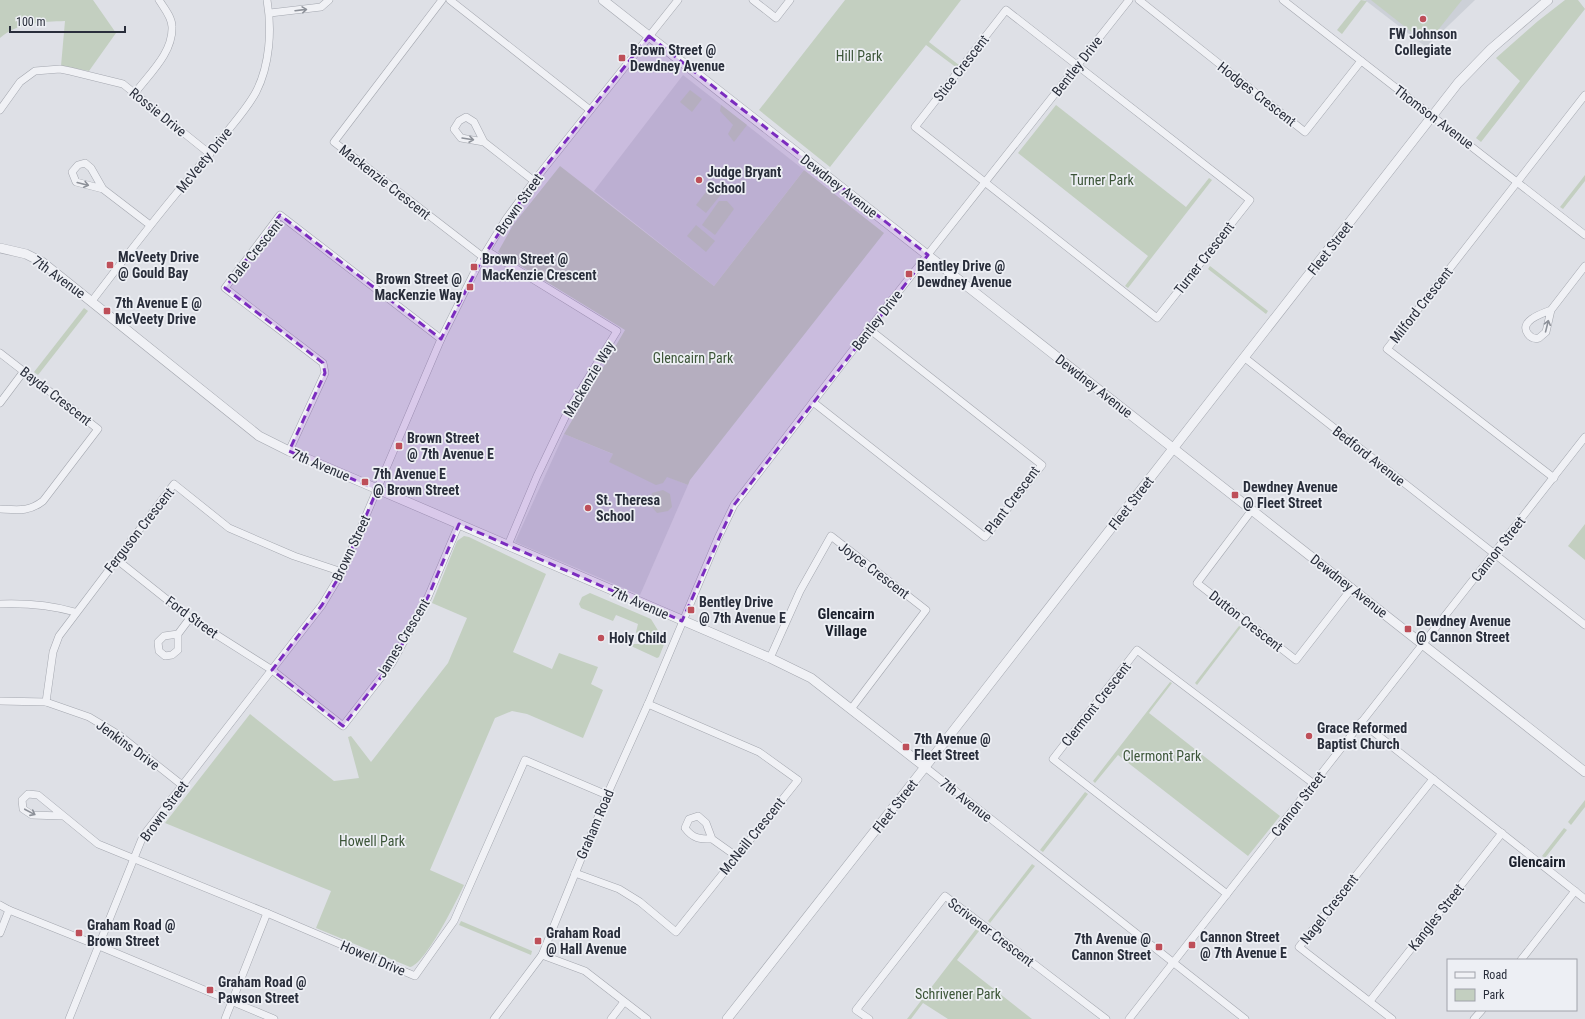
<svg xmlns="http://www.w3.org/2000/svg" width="1585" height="1019" font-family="'Roboto Condensed',sans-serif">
  <rect width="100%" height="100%" fill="#dee0e6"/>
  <g fill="#ccd0d7">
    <path d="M1365,0H1475L1426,47Z"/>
    <path d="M683,75L804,170L714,286L594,191Z"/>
    <path d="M564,434L688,485L640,595L515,542Z"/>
  </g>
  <g fill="#c3cfc0">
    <path d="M0,0H93L116,33L89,71L61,66L65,21C43,22 18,22 0,38Z"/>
    <path d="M845,0H961L929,42L959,65L957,68L926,45L830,167L759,110Z"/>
    <path d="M1361,0L1367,1L1342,34L1337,30Z"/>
    <path d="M1371,0H1462L1430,40L1423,41Z"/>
    <path d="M1565,0H1578L1585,9L1481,142L1476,138L1520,81L1496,58L1538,21Z"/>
    <path d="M690,90L702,99L692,112L680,102Z"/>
    <path d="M721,105L747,125L734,142L728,134L733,125L720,111Z"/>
    <path d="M1056,105L1186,207L1209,178L1212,180L1128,288L1125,286L1148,256L1018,153Z"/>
    <path d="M560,166L714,286L804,170L884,233L690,480L688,485L667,477L663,483L656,485L609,462L613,454L564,434L625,330L498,252L513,225Z"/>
    <path d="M1585,175V181L1563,209L1560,207Z"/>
    <path d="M712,184L723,192L706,213L696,205Z"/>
    <path d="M719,201H727L734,209L715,235L702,225Z"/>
    <path d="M696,225L715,241L706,252L687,236Z"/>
    <path d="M1210,266L1268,311L1266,314L1208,269Z"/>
    <path d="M84,308L88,311L38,375L34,372Z"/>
    <path d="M663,490L670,494L672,507L668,511L657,513L650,505L652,493Z"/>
    <path d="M1585,524V560L1568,546Z"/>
    <path d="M464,536L469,537L546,574L513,652L552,669L559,653L598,667L591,684L603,690L583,738L527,714L512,711L495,718L430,870L464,885C457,900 425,965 410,967L316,928L331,891L165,823L250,714L334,781L359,778L348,737L351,736L371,762L448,663L467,618L432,603L457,541Z"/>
    <path d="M590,593L651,619L665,642L659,657L657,658L631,646L632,644H643L647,640L638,635L636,632L638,624L616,615L613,621L581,608L579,604L582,597Z"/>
    <path d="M1239,626L1241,627L1197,685L1195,683Z"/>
    <path d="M1170,682L1172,683L1149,713L1280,816L1248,856L1118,755L1095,783L1093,781Z"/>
    <path d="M1085,792L1088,794L1043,852L1040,850Z"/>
    <path d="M1585,800V807L1571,825L1568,822Z"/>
    <path d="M1564,828L1567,830L1545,858L1542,856Z"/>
    <path d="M1032,864L1035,866L990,923L988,921Z"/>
    <path d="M461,921L532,951L531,955L459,925Z"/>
    <path d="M976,929L979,931L957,960L1032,1019H948L923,1003L911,1019H907Z"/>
  </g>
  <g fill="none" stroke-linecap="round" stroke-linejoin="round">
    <defs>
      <g id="minor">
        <path d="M442,0L334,142L483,257"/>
        <path d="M450,0L590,110"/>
        <path d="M753,0L776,18L790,0"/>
        <path d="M1139,0L1305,132L1361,61"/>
        <path d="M1283,0L1585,235"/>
        <path d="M1006,10L1250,200L1157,318L915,127Z"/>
        <path d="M270,13L321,7L329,0"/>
        <path d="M135,93C149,74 173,53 172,27C172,17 164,8 159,0"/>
        <path d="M0,110L20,82L35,71L60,69L70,71L123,84L210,154"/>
        <path d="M484,142L461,138L454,129L459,121L466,117L474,122L484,142L534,181"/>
        <path d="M103,189L91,168L85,163L78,165L72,172L76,182L103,189L150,225"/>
        <path d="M487,251L617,331L569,409L537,476L508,545"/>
        <path d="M92,301C121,263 149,226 180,189C197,169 213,149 230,128C239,117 249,105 256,92C270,65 272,29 267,0"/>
        <path d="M1551,310C1543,313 1518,321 1528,334C1531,338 1535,339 1539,338L1546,332L1551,310L1585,266"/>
        <path d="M0,353L98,429L43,501C29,512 18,510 0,509"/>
        <path d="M1245,358L1585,625"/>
        <path d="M813,402L985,537L1042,465L869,329"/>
        <path d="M0,403L24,371"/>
        <path d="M289,451L325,373L323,363L225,288L280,215L441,339"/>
        <path d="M1554,478L1387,349L1585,95"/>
        <path d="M1252,510L1197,583L1296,660L1352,588"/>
        <path d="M116,559L190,618L272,670L343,726L392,663L428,597L459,524"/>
        <path d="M0,604C26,603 50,605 75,612"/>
        <path d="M178,634L164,636L158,642L159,651L165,656L172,655L178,650V634L190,618"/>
        <path d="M770,658L800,591L831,536L926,610L851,709"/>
        <path d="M0,701L46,702L89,717L119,735L182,785"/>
        <path d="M46,702L53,652L59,636L174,484L229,528L294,556L342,572"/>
        <path d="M1361,722L1585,899"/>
        <path d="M925,767L1245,1019"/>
        <path d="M62,816L32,815L23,809L22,800L28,794L38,795L98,844L267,913L415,976L454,921L525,760L607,795"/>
        <path d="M712,839C700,839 693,839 685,828L689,819L698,816L706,823L712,839L736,856"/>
        <path d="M575,873L619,889L640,902L676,932L798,780L759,752L648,704"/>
        <path d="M1227,894L1053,759L1137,650L1314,784"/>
        <path d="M0,905L9,910L99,946L274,1019"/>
        <path d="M0,933L9,910"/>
        <path d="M542,955L585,971L647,1019"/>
        <path d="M1521,960L1575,891"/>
        <path d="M1370,1001L1502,833"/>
        <path d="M69,1019L143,836L322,605L342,572L441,339L479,263L506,219L534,181L678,0"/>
        <path d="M225,1019L267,913"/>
        <path d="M494,1019L542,955L607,795L648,704L718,538L734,505L869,329L1129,0"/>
        <path d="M611,1019L624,1002"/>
        <path d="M869,1019L856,1010L945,896L1106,1019"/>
        <path d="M1129,1019L1585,437"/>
        <path d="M1392,1019L1299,947L1433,779"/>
        <path d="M1474,1019L1482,1010"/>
      </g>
      <g id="tertiary">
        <path d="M603,0L1585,772"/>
        <path d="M0,248L26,254L42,262L259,436L289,451L770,658L811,678L925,767"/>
        <path d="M727,1019L925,767L1458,83L1491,49L1548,0"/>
      </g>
    </defs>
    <use href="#minor" stroke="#a4a7af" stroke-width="8"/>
    <use href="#tertiary" stroke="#a4a7af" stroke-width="10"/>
    <use href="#minor" stroke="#f0f1f5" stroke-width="7"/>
    <use href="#tertiary" stroke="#f0f1f5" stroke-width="9"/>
  </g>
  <defs><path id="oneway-shaft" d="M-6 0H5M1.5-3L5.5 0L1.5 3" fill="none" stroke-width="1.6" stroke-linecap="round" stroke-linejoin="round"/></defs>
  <g stroke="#8c9098">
    <use href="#oneway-shaft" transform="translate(301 10) rotate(-7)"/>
    <use href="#oneway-shaft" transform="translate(468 139) rotate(9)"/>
    <use href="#oneway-shaft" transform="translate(83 184) rotate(14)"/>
    <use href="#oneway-shaft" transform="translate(1547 326) rotate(-76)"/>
    <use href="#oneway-shaft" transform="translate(30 812) rotate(28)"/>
  </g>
  <path fill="#7b2cbf" fill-opacity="0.2" stroke="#7b2cbf" stroke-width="3" stroke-dasharray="8 5" stroke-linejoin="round" d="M649,36L928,255L734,505L682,621L459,524L428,597L392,663L343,726L272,670L322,605L342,572L377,490L289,451L325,373L323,363L225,288L280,215L441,339L483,257L534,181Z"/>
  <g fill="#be4f59" stroke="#edeff4" stroke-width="1.5">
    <circle cx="1423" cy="19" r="4"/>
    <rect x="618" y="54" width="8" height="8" rx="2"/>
    <circle cx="699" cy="180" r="4"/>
    <rect x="106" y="261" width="8" height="8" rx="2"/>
    <rect x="470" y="263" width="8" height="8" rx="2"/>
    <rect x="905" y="270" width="8" height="8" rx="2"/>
    <rect x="466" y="283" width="8" height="8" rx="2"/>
    <rect x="103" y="307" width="8" height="8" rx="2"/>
    <rect x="395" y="442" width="8" height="8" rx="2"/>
    <rect x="361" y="478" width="8" height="8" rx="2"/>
    <rect x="1231" y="491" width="8" height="8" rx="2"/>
    <circle cx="588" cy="508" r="4"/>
    <rect x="687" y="606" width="8" height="8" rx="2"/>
    <rect x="1404" y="625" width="8" height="8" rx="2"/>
    <circle cx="601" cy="638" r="4"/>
    <circle cx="1309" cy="736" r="4"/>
    <rect x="902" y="743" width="8" height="8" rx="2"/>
    <rect x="75" y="929" width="8" height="8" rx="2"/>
    <rect x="534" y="937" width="8" height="8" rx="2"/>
    <rect x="1188" y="941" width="8" height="8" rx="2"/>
    <rect x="1155" y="943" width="8" height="8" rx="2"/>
    <rect x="206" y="986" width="8" height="8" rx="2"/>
  </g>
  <g text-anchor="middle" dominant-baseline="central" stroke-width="3.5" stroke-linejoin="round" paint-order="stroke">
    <g font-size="14" font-weight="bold" fill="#292e3b" stroke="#edeff4" text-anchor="start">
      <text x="1423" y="34" text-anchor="middle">FW Johnson<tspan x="1423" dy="16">Collegiate</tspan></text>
      <text x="630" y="50">Brown Street @<tspan x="630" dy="16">Dewdney Avenue</tspan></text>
      <text x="707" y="172">Judge Bryant<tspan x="707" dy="16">School</tspan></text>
      <text x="118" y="257">McVeety Drive<tspan x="118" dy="16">@ Gould Bay</tspan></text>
      <text x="482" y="259">Brown Street @<tspan x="482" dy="16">MacKenzie Crescent</tspan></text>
      <text x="917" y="266">Bentley Drive @<tspan x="917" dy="16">Dewdney Avenue</tspan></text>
      <text x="462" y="279" text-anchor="end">Brown Street @<tspan x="462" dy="16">MacKenzie Way</tspan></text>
      <text x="115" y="303">7th Avenue E @<tspan x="115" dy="16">McVeety Drive</tspan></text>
      <text x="407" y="438">Brown Street<tspan x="407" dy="16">@ 7th Avenue E</tspan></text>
      <text x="373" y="474">7th Avenue E<tspan x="373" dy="16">@ Brown Street</tspan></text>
      <text x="1243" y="487">Dewdney Avenue<tspan x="1243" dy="16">@ Fleet Street</tspan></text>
      <text x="596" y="500">St. Theresa<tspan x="596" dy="16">School</tspan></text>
      <text x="699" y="602">Bentley Drive<tspan x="699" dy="16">@ 7th Avenue E</tspan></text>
      <text x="1416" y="621">Dewdney Avenue<tspan x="1416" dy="16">@ Cannon Street</tspan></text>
      <text x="609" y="638">Holy Child</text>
      <text x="1317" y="728">Grace Reformed<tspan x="1317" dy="16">Baptist Church</tspan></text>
      <text x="914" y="739">7th Avenue @<tspan x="914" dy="16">Fleet Street</tspan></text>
      <text x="87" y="925">Graham Road @<tspan x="87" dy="16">Brown Street</tspan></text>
      <text x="546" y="933">Graham Road<tspan x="546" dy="16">@ Hall Avenue</tspan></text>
      <text x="1200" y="937">Cannon Street<tspan x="1200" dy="16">@ 7th Avenue E</tspan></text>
      <text x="1151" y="939" text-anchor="end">7th Avenue @<tspan x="1151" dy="16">Cannon Street</tspan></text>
      <text x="218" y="982">Graham Road @<tspan x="218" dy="16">Pawson Street</tspan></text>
    </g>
    <g font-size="14" fill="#3c5538" stroke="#edeff4">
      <text x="859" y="56">Hill Park</text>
      <text x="1102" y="180">Turner Park</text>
      <text x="693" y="358">Glencairn Park</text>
      <text x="1162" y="756">Clermont Park</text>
      <text x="372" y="841">Howell Park</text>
      <text x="958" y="994">Schrivener Park</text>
    </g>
    <g font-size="14" fill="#292e3b" stroke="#edeff4">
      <text transform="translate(1077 66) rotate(-52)">Bentley Drive</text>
      <text transform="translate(961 68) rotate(-52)">Stice Crescent</text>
      <text transform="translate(1257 94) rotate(38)">Hodges Crescent</text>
      <text transform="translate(158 112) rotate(39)">Rossie Drive</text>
      <text transform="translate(1434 117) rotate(37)">Thomson Avenue</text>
      <text transform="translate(204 160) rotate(-51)">McVeety Drive</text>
      <text transform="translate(385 182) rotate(38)">Mackenzie Crescent</text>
      <text transform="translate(839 186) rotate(38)">Dewdney Avenue</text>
      <text transform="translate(519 204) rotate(-55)">Brown Street</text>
      <text transform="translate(1330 248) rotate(-52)">Fleet Street</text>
      <text transform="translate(255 251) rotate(-51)">Dale Crescent</text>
      <text transform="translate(1204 258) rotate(-52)">Turner Crescent</text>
      <text transform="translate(59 277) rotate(36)">7th Avenue</text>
      <text transform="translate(1421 305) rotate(-52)">Milford Crescent</text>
      <text transform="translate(877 320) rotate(-52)">Bentley Drive</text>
      <text transform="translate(589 379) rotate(-59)">Mackenzie Way</text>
      <text transform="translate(1094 386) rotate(38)">Dewdney Avenue</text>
      <text transform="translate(56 396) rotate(38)">Bayda Crescent</text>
      <text transform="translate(1369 456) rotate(38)">Bedford Avenue</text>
      <text transform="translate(321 465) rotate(23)">7th Avenue</text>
      <text transform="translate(1012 500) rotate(-53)">Plant Crescent</text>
      <text transform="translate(1131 503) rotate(-52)">Fleet Street</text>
      <text transform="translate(139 530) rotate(-52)">Ferguson Crescent</text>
      <text transform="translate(351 548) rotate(-65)">Brown Street</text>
      <text transform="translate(1498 549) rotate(-52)">Cannon Street</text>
      <text transform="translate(874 570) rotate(37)">Joyce Crescent</text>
      <text transform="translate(1349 586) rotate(38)">Dewdney Avenue</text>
      <text transform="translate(640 603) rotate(23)">7th Avenue</text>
      <text transform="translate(192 617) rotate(36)">Ford Street</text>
      <text transform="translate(1246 621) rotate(38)">Dutton Crescent</text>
      <text transform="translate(403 638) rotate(-59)">James Crescent</text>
      <text transform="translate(1096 704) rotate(-52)">Clermont Crescent</text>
      <text transform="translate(128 745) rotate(36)">Jenkins Drive</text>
      <text transform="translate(966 800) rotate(38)">7th Avenue</text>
      <text transform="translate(1298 804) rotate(-52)">Cannon Street</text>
      <text transform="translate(895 806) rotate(-52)">Fleet Street</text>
      <text transform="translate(164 811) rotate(-54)">Brown Street</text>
      <text transform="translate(595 824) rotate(-67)">Graham Road</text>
      <text transform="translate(752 836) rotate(-51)">McNeill Crescent</text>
      <text transform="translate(1329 909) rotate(-52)">Nagel Crescent</text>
      <text transform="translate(1436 917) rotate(-52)">Kangles Street</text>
      <text transform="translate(991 932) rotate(37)">Scrivener Crescent</text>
      <text transform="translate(373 958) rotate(23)">Howell Drive</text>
    </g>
    <g font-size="15" font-weight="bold" fill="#1b202c" stroke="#edeff4">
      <text x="846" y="614">Glencairn<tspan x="846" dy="17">Village</tspan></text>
      <text x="1537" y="862">Glencairn</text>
    </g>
  </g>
  <rect x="1447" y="959" width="130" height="52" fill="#edeff4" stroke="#9fa2aa"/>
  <rect x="1455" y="972" width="20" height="6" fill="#f0f1f5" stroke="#9fa2aa"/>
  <text x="1483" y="979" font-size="12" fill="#292e3b">Road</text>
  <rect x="1455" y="989" width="20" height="12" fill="#c3cfc0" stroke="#9fa2aa"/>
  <text x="1483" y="999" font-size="12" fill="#292e3b">Park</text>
  <path d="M10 26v6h115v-6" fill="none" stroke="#292e3b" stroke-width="2"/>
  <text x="16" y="26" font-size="12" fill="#292e3b" stroke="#edeff4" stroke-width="3" paint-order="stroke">100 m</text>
</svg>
